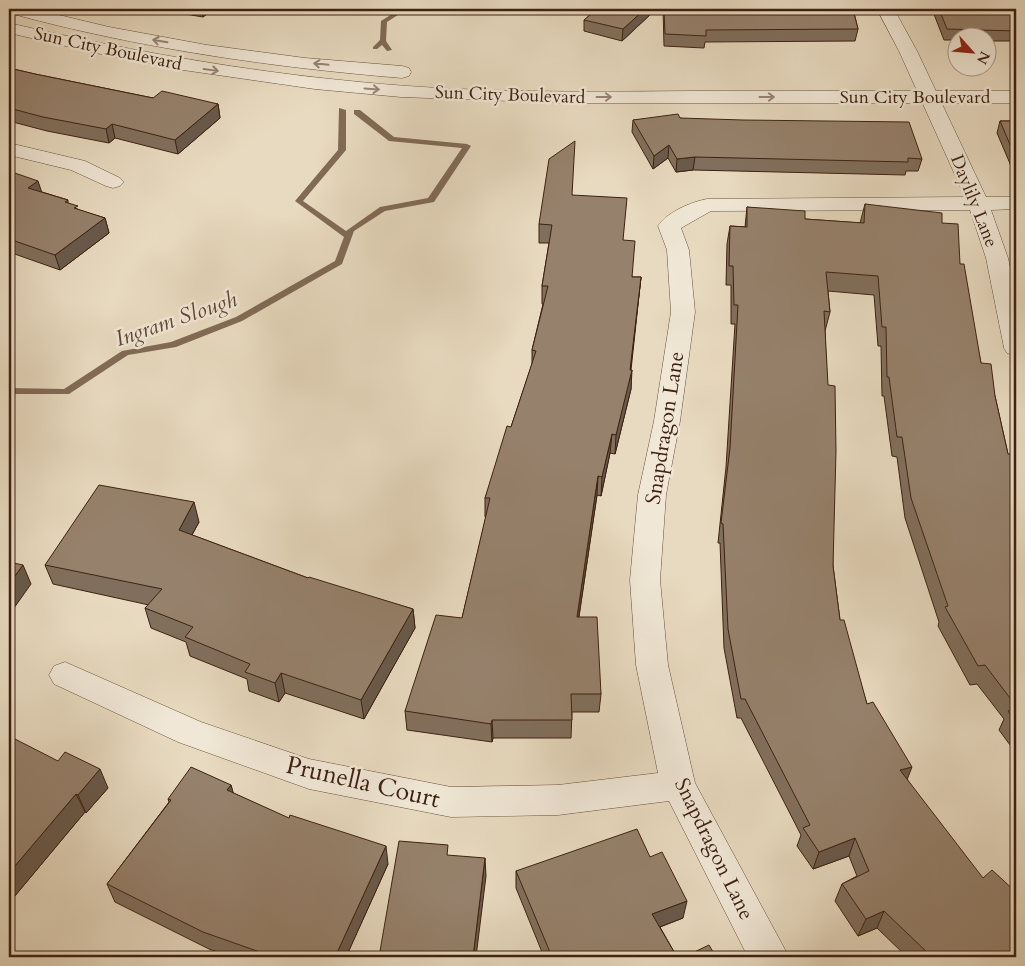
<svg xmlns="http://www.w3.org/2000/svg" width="1025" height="966" font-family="Cardo,serif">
  <rect width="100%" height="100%" fill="#e8dac0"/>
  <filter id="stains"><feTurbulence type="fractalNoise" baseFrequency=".004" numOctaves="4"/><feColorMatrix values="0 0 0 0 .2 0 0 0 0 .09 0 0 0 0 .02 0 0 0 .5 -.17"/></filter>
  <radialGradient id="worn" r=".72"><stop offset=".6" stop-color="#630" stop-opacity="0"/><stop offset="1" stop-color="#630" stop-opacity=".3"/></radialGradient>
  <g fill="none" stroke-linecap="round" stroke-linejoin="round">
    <g fill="#816a56" fill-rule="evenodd">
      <path d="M400,9H407L387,22L386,41L392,50L387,51L382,45L377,49H373V47L380,40L381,21Z"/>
      <path d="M339,108L346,110V150L303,201L346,231L380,207L428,198L462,148L389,141L354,114V110H360L394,137L467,144L471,146L434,202L385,211L354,231L342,264L242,321L176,347L128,355L69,394H9V388L64,389L122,351L171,342L236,317L335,261L344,237L295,201L338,150Z"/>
    </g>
    <defs>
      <g id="minor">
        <path d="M877,9H894L917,51L986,197H1016V209L991,210L1008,258L1016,294V356L1007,353L1004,348L986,258L970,210L711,211L681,228L689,250L695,312L680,421L666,495L660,580L668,665L695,783L789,957H748L669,801L558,815L451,817L309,789L178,742L54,684L49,675L54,666L65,662L201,722L309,759L451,787L558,785L658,773L636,665L630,580L638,495L654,421L671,312L667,250L658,226C667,212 691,202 707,199L965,197L899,51Z"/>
        <path d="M9,143L85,161L120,178L124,182L120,186L113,188L106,186L71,170L9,155Z"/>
      </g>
      <g id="tertiary">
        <path d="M9,9H34L109,27L207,45L305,58L402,66L409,68L411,72L409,76L402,78C269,67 138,48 9,13Z"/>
        <path d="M9,23C125,50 242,71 360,82C470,93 580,92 690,91C799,91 907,91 1016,91V103H566L401,97L315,89L183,70L96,53L9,33Z"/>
      </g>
    </defs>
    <use href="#minor" stroke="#684f3d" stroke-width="1"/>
    <use href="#tertiary" stroke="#684f3d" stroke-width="1"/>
    <use href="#minor" fill="#f0e7d6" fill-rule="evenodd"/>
    <use href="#tertiary" fill="#f0e7d6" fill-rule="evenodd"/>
  </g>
  <g fill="#816f5d" stroke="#3e2111">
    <path d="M156,9H213L203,17Z"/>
    <path d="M597,9H654L653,12L622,41L584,31V20Z"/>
    <path d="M663,9H853L858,29L855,41L705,42L704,48L664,46Z"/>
    <path d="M932,9H1016V41H988V38H958V40H944Z"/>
    <path d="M9,68L35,74L153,98L218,104L220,118L178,154L115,138L109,143L47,131L9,121Z"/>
    <path d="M680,118L922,159L918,171H906L905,175L693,170L676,172L668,158L653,169L632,132L633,120Z"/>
    <path d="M1000,121H1016V167L1011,166L997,133Z"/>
    <path d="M9,171L42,192L68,200V203L79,210L105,218L109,233L60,270L9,252Z"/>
    <path d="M572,195L623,240L632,277H641L631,370V389L615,454L610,453L601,496L597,495L579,617L601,694L599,712H572L571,738H493L492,742L407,730L405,711L462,618L486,517H485V498L511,427L532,364V350L543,304H542V286L549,243H539V224Z"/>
    <path d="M865,204L942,223L960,264L981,363L995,396L1008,454L1016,476V753L999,730L1004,719L977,684L970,685L938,626L939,622L905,518L897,457L892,456L884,396H882L881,346H878L874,295L828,291L830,312L825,331L833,566L840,620L867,704L907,779L1016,957H907L877,928L858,936L835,901L842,884L857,876L849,856L813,869L797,846L801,835L741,718H737L724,648L720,543H718L726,467L735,324H731V285H726L727,244L730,226L745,227L747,207L805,219L860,223Z"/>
    <path d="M199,522L192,535L308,578L413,609L415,628L364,719L285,693L279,702L249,691L247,679L190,656L186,642L151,628L145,608L149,605L53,584L45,565Z"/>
    <path d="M9,742L108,788L86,813L85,812L9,903Z"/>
    <path d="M231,785L233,793L388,864L346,957H232L209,949L115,902L107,884L169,802L168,799Z"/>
    <path d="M650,857L683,918L660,927L677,957H544L516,888V871Z"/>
  </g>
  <g fill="#695a4c" stroke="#3e2111">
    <path d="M201,9H213L203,17Z"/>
    <path d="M645,9H654L653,12L622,41L623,29Z"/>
    <path d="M218,104L220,118L178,154L175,140Z"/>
    <path d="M112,124L115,138L109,143L106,129Z"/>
    <path d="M669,145L668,158L653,169L654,156Z"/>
    <path d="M695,157L693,170L676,172L677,159Z"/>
    <path d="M38,181L43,196L28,188Z"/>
    <path d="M105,218L109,233L60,270L55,255Z"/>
    <path d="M641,277L629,382L632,370L631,389L615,454L616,435L630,370Z"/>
    <path d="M612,434L610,453L601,496L602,477Z"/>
    <path d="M598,476L597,495L576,635L577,617Z"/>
    <path d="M194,502L199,522L184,549L179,530Z"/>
    <path d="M23,565L31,584L9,615V584Z"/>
    <path d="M413,609L415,628L364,719L361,700Z"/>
    <path d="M281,673L285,693L279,702L275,683Z"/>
    <path d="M492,720L493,738L492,742L491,724Z"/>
    <path d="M912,767L905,785L900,770Z"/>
    <path d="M100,769L108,788L86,813L78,795Z"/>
    <path d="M231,785L236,803L227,790Z"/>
    <path d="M76,794L85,812L9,903V873Z"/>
    <path d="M855,838L849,856L813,869L819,852Z"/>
    <path d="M386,846L388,864L346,957H335Z"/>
    <path d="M485,858L486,876L476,957H473Z"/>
    <path d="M687,901L683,918L649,931L652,914Z"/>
    <path d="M884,911L877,928L858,936L866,919Z"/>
  </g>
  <g fill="#96816c" stroke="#3e2111">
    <path d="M597,9H645L623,29L584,20Z"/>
    <path d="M664,9H853L858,29L706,30V36L665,34Z"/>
    <path d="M939,9H1016V31L947,29Z"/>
    <path d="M9,68L35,74L153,98L162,91L218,104L175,140L112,124L106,129L43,117L9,108Z"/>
    <path d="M678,114L680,118L743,120L909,122L922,159L908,158V162L695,157L677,159L669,145L654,156L633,120Z"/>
    <path d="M1000,121H1016V154H1014Z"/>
    <path d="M575,141L572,195L627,198L623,240L635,241L632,277H641L630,370H632L616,435L612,434L602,477L598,476L577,617H597L601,694H571L572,720H492L491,724L405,711L436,615L462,618L490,498H485L507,426L511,427L536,351L532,350L548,286H542L552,225L539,224L549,159Z"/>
    <path d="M9,171L38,181L28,188L68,200L65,202L78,206L74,208L105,218L55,255L9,239Z"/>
    <path d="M865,204L942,213V223L958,224L960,264H964L981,363L991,364L995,396L1008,454H1011L1016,476V706L985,665L978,666L945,607L948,606L911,498L902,437H897L889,377H887L886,327H882L878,276L826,272L830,312L824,311L828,385L835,386L836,451L833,566L840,620H844L867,704L873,702L912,767L900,770L983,878L992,870L1016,892V957H932L884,911L866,919L842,884L869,871L855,838L819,852L803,828L810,825L745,699H741L728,629L723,524L721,523L730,448L738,305H734L733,266H729L730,226L747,227V207L805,211V219L864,223Z"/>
    <path d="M99,485L194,502L179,530L308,578L309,577L413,609L361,700L281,673L275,683L245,672L250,664L185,637L193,627L145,608L162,589L45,565Z"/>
    <path d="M9,562L23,565L9,584Z"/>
    <path d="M1016,709V723L1008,711Z"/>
    <path d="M13,738L58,761L65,752L100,769L78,795L76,794L9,873V742Z"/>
    <path d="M191,767L231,785L227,790L289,818L290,815L386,846L335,957H274L203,932L107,884L171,800L168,799Z"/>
    <path d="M637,829L650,857L662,852L687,901L652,914L677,957H552L516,871Z"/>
    <path d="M399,841L448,845L447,855L485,858L473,957H379Z"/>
    <path d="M709,945L716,957H684Z"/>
  </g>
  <defs><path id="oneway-shaft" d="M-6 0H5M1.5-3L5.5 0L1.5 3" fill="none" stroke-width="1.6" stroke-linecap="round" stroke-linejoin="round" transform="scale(1.25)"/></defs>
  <g stroke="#978474">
    <use href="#oneway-shaft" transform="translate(160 41) rotate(-171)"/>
    <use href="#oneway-shaft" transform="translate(321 64) rotate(-174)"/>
    <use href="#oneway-shaft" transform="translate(211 70) rotate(8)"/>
    <use href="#oneway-shaft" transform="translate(372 89) rotate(4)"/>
    <use href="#oneway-shaft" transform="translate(604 97)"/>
    <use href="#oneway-shaft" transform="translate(767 97)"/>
  </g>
  <g text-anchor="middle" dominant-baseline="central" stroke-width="5" stroke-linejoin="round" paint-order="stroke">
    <g font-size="18" fill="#3e2111" stroke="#f0e7d6">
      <text transform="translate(108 49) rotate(12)">Sun City Boulevard</text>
      <text transform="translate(510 95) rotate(2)">Sun City Boulevard</text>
      <text x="915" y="97">Sun City Boulevard</text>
      <text transform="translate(974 201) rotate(68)">Daylily Lane</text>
    </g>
    <g font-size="21" fill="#3e2111" stroke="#f0e7d6">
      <text transform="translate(665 428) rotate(-81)">Snapdragon Lane</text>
      <text transform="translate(714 849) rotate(64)">Snapdragon Lane</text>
    </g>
    <g font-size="22" font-style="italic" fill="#604634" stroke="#f0e7d6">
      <text transform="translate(176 319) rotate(-19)">Ingram Slough</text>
    </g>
    <g font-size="25" fill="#3e2111" stroke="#f0e7d6">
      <text transform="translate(363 782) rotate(13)">Prunella Court</text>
    </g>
  </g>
  <rect width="1025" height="966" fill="none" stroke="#e8dac0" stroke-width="30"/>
  <rect x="10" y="10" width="1005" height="946" fill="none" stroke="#3e2111" stroke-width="2.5"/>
  <rect x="15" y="15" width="995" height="936" fill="none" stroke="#3e2111"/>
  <g transform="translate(972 52) rotate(117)"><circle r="24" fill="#f0e7d6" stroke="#a99887"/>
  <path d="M0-4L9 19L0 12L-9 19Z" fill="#8f2418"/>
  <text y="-8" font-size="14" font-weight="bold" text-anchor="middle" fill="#3e2111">N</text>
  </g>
  <rect width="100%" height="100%" filter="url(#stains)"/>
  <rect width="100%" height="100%" fill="url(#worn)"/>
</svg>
